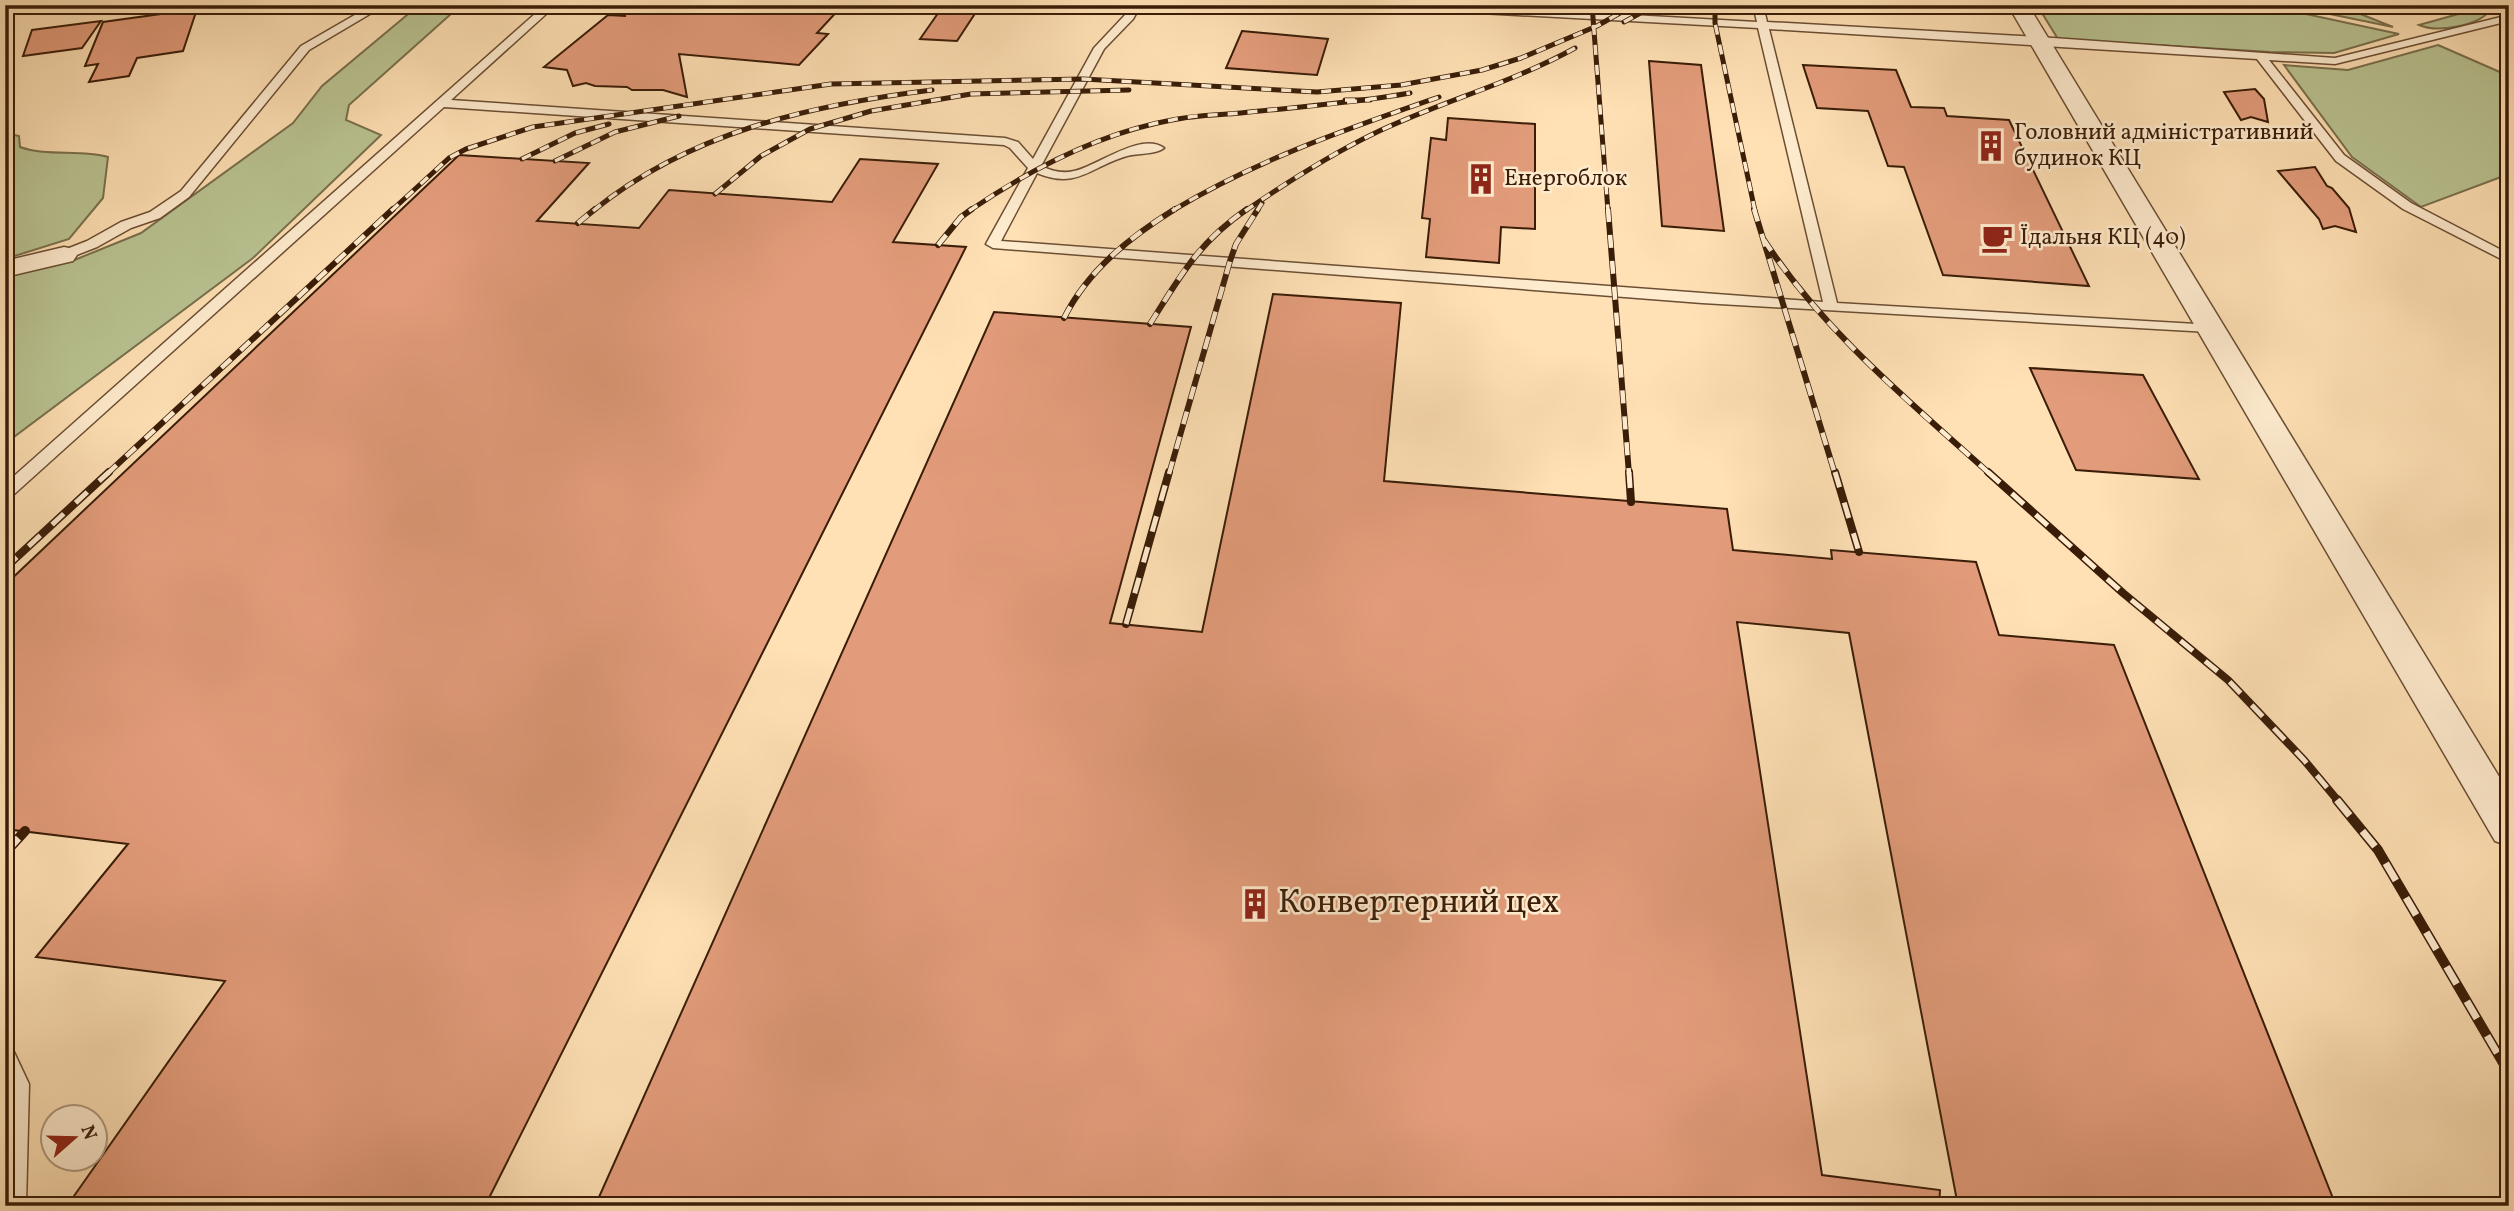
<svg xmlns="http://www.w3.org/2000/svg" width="2514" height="1211" font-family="Vollkorn,serif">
  <rect width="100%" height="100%" fill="#ffe1b5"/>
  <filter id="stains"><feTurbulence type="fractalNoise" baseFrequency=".00286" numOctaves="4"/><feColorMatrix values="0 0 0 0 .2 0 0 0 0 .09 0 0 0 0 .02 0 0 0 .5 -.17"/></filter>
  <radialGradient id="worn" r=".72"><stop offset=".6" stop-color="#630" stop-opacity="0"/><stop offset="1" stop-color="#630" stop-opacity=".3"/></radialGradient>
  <g fill="#bac493" stroke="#7a704e" stroke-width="2">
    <path d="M419,5H461L349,105L346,120L381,135L253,258L14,437L5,456V277L72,261L141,233L293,123L322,86Z"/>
    <path d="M2037,5H2264L2399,34L2334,53L2270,52L2058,39Z"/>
    <path d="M2286,5H2338L2393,27Z"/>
    <path d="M2444,5H2485L2490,10C2479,26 2437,33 2419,25L2462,13Z"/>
    <path d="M2438,45L2509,76V174L2421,207L2352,157L2284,65L2348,70Z"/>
    <path d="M5,133L19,136L20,147C48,157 79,149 108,157L103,198L69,239L5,259Z"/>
  </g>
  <g fill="#e39c7b" stroke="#3a1d08" stroke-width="2">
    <path d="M625,5H843L817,33L828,34L799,65L679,54L687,97L663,90H632L627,87L595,86L586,83L573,86L567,70L544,67L608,15L625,16Z"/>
    <path d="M197,9L183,51L137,58L129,76L89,82L98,64L85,66L103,22Z"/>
    <path d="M941,9L976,12L957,41L920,39Z"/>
    <path d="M101,21L82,48L23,56L32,30Z"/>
    <path d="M1242,31L1328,39L1317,75L1226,68Z"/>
    <path d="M1649,61L1701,65L1724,231L1662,226Z"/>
    <path d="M1803,65L1896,70L1911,107L1944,108L1947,116L2009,120L2089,286L1943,275L1904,167L1888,166L1868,111L1817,108Z"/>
    <path d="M2255,89L2264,99L2268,122L2251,117L2241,120L2224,92Z"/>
    <path d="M1448,118L1535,124V229L1501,227L1499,263L1426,257L1430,219L1422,218L1431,138L1446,140Z"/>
    <path d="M459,155L589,163L537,221L639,228L669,190L832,202L860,159L938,164L893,242L966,247L485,1206H67L225,981L36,957L128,844L5,829V585Z"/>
    <path d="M2315,167L2327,186L2332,188L2349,208L2356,232L2335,226L2323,229L2319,219L2278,171Z"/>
    <path d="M1273,294L1401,303L1384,481L1727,509L1733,550L1832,559L1831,550L1976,562L1999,635L2114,645L2336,1206H1958L1849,633L1737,622L1822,1175L1940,1190L1939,1206H595L994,312L1191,327L1110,623L1202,632Z"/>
    <path d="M2030,368L2143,375L2199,479L2076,470Z"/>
  </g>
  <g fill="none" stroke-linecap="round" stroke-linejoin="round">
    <defs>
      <g id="lane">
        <path d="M372,5H385L309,50L189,197L160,218L131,228L97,247L69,258H59V252L87,241L121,222L150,212L181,191L301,46Z"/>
        <path d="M545,5H556L451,100L1005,138L1018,142L1033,159L1094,48L1125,15L1131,5H1141L1133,19L1104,49L1041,166C1052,171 1062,174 1074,171C1096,167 1141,131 1164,148C1155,155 1138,153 1127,156C1091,166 1078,190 1037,173L1001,241L1823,302L1758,28L1388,8L1383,5H1450L1757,22L1753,5H1763L1767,22L2039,37L2335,58L2509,15V21L2335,64L2269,60L2344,155L2411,203L2509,254V263L2403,209L2336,161L2257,59L1769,29L1837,303L2214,325L2216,328L2209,332L1702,303L993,248L986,244L1028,168L1010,148L1004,145L444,107L11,497L5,498V484Z"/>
        <path d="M5,1047L13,1050L29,1084L26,1206H5Z"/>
      </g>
      <g id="street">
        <path d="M2008,5H2028L2509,793V846L2495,841Z"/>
        <path d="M64,247L73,249L77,255L73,261L5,277V261Z"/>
      </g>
    </defs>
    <use href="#lane" stroke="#6b4e33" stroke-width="3"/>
    <use href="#street" stroke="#6b4e33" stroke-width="3"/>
    <use href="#lane" fill="#ffeccf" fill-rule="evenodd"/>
    <use href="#street" fill="#ffeccf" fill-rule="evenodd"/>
    <defs>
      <g id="rail-far3">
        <path d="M1592,5L1608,211"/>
        <path d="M1715,5V23L1755,211"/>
        <path d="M1624,22L1655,5"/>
        <path d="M1345,100H1370"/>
        <path d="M522,159L575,133L609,124"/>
        <path d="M555,161L615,132L679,116"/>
        <path d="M715,194L761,156L810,129L871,111L971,94L1129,90"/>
        <path d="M391,211L449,158L466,149L533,127L831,84L1083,79L1317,92L1401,85L1482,70L1521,58L1597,26L1634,5"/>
        <path d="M593,211C690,132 811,105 932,90"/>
        <path d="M969,211C1029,170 1100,133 1172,120C1194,115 1218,115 1241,113C1297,107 1354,103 1410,93"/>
        <path d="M1172,211C1256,160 1347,129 1439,97"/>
        <path d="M1245,211C1286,183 1328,156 1373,134C1439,102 1510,84 1575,48"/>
        <path d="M1257,211L1262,203"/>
      </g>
      <g id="rail-far2">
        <path d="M1608,209L1629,474"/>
        <path d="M1754,209L1835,474"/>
        <path d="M578,223L595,209"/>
        <path d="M1764,240C1824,332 1909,401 1990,474"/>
        <path d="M938,245L961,217L972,209"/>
        <path d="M1064,318C1088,270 1130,237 1175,209"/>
        <path d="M1150,324C1181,275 1198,243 1247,209"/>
        <path d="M107,474L393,209"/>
        <path d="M1169,474L1230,261L1236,244L1258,209"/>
      </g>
      <g id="rail-far1">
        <path d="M1629,472L1631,502"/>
        <path d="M1835,472L1859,552"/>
        <path d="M1988,472L2123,593L2228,680L2304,760L2339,802"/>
        <path d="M5,568L109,472"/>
        <path d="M1126,624L1169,472"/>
      </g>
      <g id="rail">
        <path d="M2337,800L2378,850L2509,1073"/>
        <path d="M5,853L25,831"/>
      </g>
    </defs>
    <use href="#rail-far3" stroke="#3a1d08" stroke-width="5"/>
    <use href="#rail-far2" stroke="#3a1d08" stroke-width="6"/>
    <use href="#rail-far1" stroke="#3a1d08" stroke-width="8"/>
    <use href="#rail" stroke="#3a1d08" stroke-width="10"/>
    <use href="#rail-far3" stroke="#ffeccf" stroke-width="3.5" stroke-dasharray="10" stroke-linecap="butt"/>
    <use href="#rail-far2" stroke="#ffeccf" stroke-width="4.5" stroke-dasharray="13" stroke-linecap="butt"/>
    <use href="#rail-far1" stroke="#ffeccf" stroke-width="5" stroke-dasharray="16" stroke-linecap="butt"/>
    <use href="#rail" stroke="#ffeccf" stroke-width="7" stroke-dasharray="20" stroke-linecap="butt"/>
  </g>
  <defs>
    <symbol id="building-bare" viewBox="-9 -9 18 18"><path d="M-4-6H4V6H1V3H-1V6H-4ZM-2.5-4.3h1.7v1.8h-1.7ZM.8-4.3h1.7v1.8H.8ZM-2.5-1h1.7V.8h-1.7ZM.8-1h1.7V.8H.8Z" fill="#8f2418" stroke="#ffeccf" stroke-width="2.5" paint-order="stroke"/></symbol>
    <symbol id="cafe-bare" viewBox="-9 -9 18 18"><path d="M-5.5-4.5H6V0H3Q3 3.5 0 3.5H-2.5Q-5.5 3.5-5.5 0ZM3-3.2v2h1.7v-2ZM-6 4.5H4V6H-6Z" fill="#8f2418" stroke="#ffeccf" stroke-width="2.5" paint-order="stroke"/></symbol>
  </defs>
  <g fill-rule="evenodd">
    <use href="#building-bare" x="1969" y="124" width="44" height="44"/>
    <use href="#building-bare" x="1459" y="157" width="44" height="44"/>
    <use href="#cafe-bare" x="1975" y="216" width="44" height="44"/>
    <use href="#building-bare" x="1233" y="882" width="44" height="44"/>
  </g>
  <g text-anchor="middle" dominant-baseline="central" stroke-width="5" stroke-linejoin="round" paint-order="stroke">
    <g font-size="23" fill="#3a1d08" stroke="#ffeccf" text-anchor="start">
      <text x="2014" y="133">Головний адміністративний<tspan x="2014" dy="26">будинок КЦ</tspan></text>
      <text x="1504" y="179">Енергоблок</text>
      <text x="2020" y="238">Їдальня КЦ (40)</text>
    </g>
    <g font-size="33" fill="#3a1d08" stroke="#ffeccf" text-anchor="start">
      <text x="1278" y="904">Конвертерний цех</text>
    </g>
  </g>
  <rect width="2514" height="1211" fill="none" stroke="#ffe1b5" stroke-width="28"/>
  <rect x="7" y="7" width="2500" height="1197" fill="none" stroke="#3a1d08" stroke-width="3.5"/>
  <rect x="14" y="14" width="2486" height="1183" fill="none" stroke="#3a1d08" stroke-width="2"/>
  <g transform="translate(74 1138) rotate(70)"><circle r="33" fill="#ffeccf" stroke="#b0997f" stroke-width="2"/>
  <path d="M0-5L12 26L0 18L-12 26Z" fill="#8f2418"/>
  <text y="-10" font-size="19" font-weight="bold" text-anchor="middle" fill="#3a1d08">N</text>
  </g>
  <rect width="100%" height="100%" filter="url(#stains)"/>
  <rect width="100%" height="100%" fill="url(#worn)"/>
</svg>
